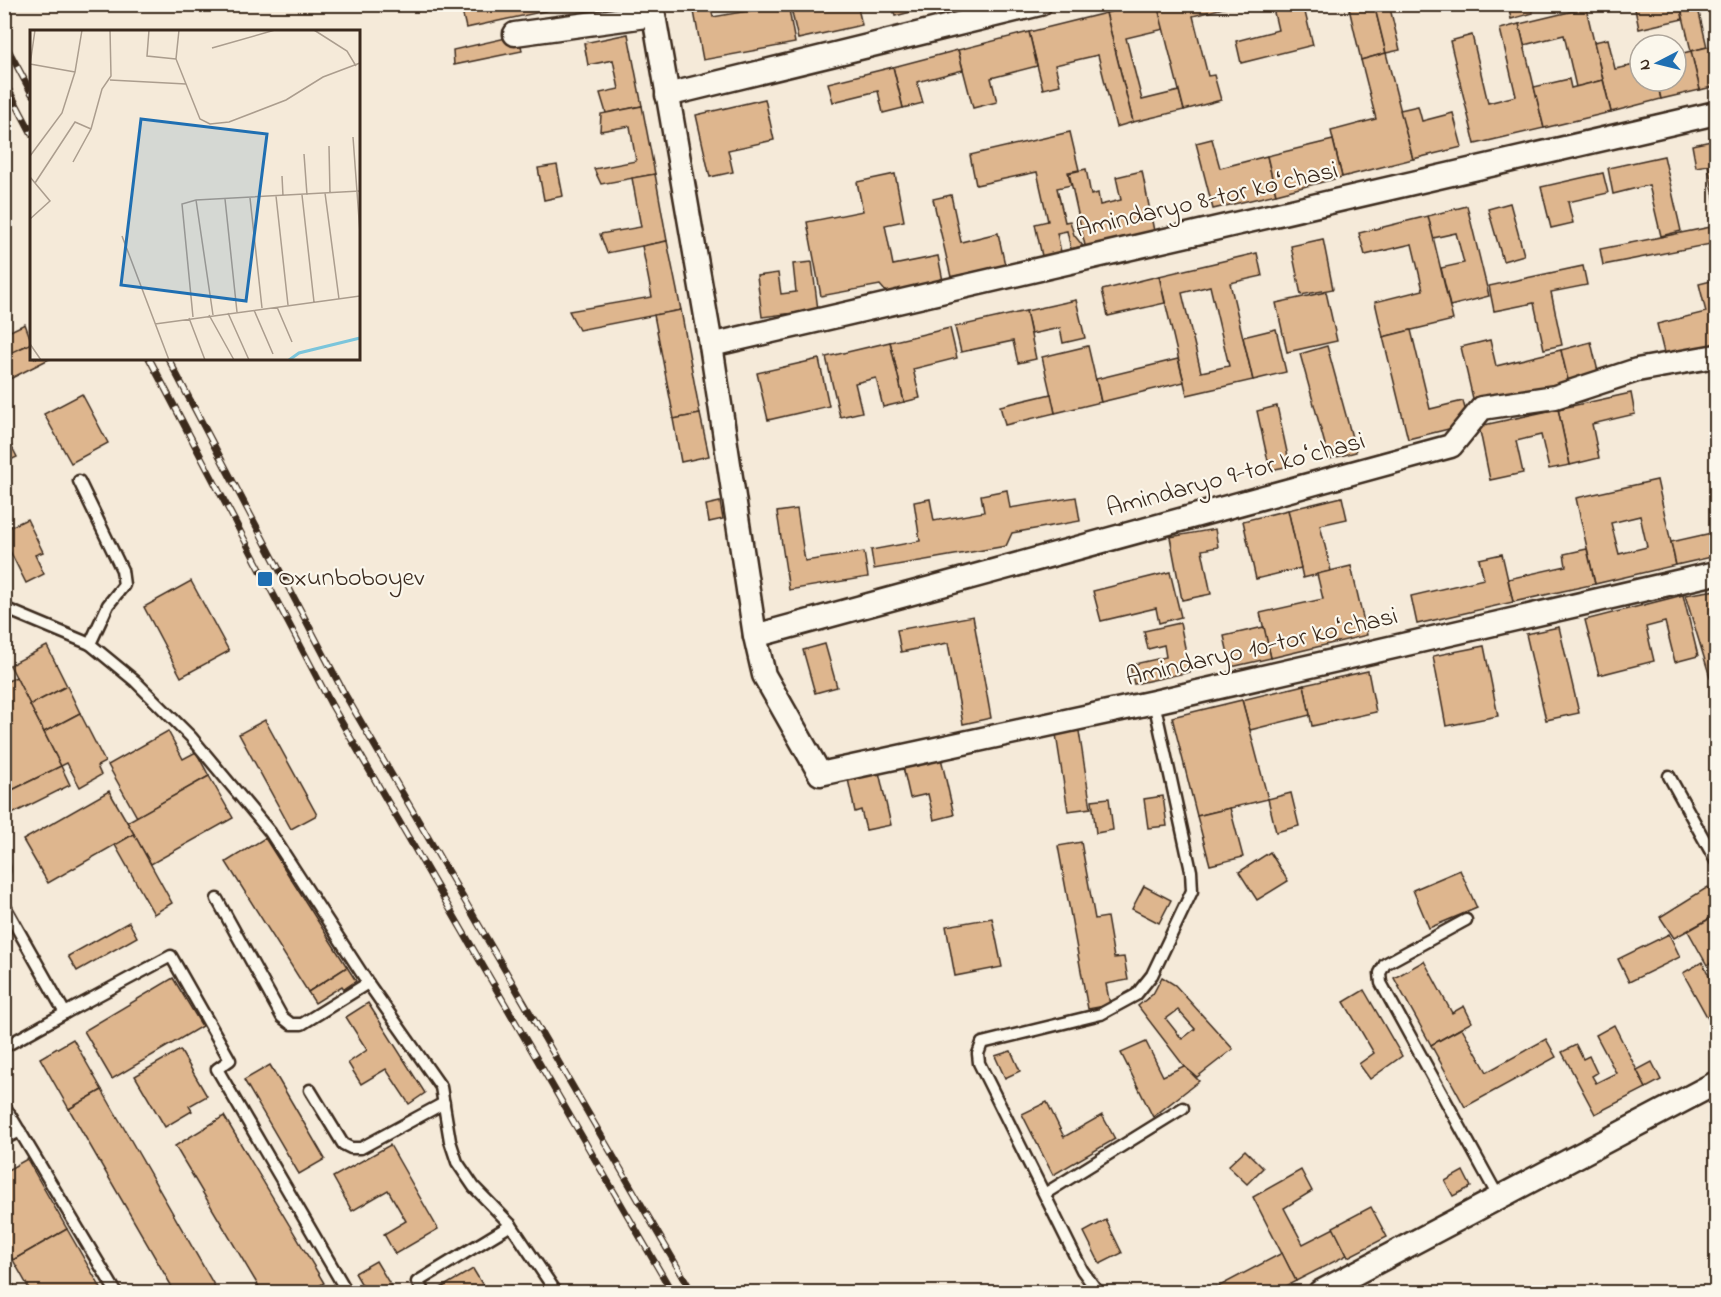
<svg xmlns="http://www.w3.org/2000/svg" width="1721" height="1297" font-family="'Indie Flower',sans-serif">
  <rect width="100%" height="100%" fill="#f5ead9"/>
  <filter id="ink" filterUnits="userSpaceOnUse"><feTurbulence type="fractalNoise" baseFrequency=".0167" numOctaves="2"/><feDisplacementMap in="SourceGraphic" scale="12" xChannelSelector="R" yChannelSelector="G"/><feConvolveMatrix kernelMatrix="1 2 1 2 8 2 1 2 1" color-interpolation-filters="sRGB"/></filter>
  <g filter="url(#ink)">
    <g fill="#deb68e" stroke="#3b2a1e" stroke-width="1.5" fill-rule="evenodd">
      <path d="M492,4H549L550,10L466,28L462,11Z"/>
      <path d="M710,4L713,17L788,4L795,43L703,60L693,6Z"/>
      <path d="M790,4H857L862,25L798,39Z"/>
      <path d="M892,4H942L895,16Z"/>
      <path d="M1140,4H1157L1164,29L1126,38L1142,100L1179,91L1184,110L1133,122L1106,13Z"/>
      <path d="M1157,4H1226L1227,7L1193,16L1208,76L1214,75L1221,100L1184,110Z"/>
      <path d="M1272,4H1303L1313,45L1241,63L1236,41L1278,30Z"/>
      <path d="M1348,4H1374L1386,53L1361,60Z"/>
      <path d="M1374,4H1389L1400,50L1386,53Z"/>
      <path d="M1508,4H1530L1533,13L1511,19Z"/>
      <path d="M1634,4H1680L1683,19L1639,29Z"/>
      <path d="M1680,4H1697L1707,47L1691,51Z"/>
      <path d="M1586,8L1603,80L1576,87L1564,35L1524,45L1519,24Z"/>
      <path d="M1106,13L1133,122L1116,127L1098,55L1055,65L1060,85L1043,89L1029,32Z"/>
      <path d="M1519,24L1544,128L1475,144L1450,41L1472,35L1488,103L1516,96L1500,29Z"/>
      <path d="M1029,32L1037,66L991,78L997,102L973,108L958,50Z"/>
      <path d="M628,34L642,106L606,113L600,93L619,89L613,60L588,65L584,43Z"/>
      <path d="M519,35L522,51L454,65L453,50Z"/>
      <path d="M1608,39L1615,69L1640,64V81H1657L1661,99L1611,112L1594,42Z"/>
      <path d="M1716,45V86L1700,90L1691,51Z"/>
      <path d="M958,50L963,70L917,82L923,103L903,108L893,67Z"/>
      <path d="M1691,51L1700,90L1661,99L1657,81H1676V55Z"/>
      <path d="M1386,53L1413,159L1342,177L1331,131L1376,119L1361,60Z"/>
      <path d="M893,67L903,108L883,113L878,91L833,102L828,83Z"/>
      <path d="M1569,79L1571,88L1603,80L1611,112L1544,128L1534,87Z"/>
      <path d="M765,99L774,140L728,150L733,172L710,177L696,115Z"/>
      <path d="M642,106L655,174L601,184L594,169L636,161L630,126L600,131L601,114Z"/>
      <path d="M1418,106L1422,121L1453,113L1462,147L1413,159L1400,110Z"/>
      <path d="M1070,132L1079,170L1068,172L1071,185L1057,188L1065,222L1070,221L1074,235L1083,246L1071,249L1067,231L1057,233L1061,252L1042,256L1035,224L1048,221L1037,172L976,185L970,155Z"/>
      <path d="M1212,139L1220,168L1267,156L1276,194L1213,209L1196,143Z"/>
      <path d="M1333,140L1342,177L1276,194L1267,156Z"/>
      <path d="M1716,140V207L1708,165L1696,167L1692,145Z"/>
      <path d="M1664,156L1681,231L1661,236L1649,185L1613,194L1608,168Z"/>
      <path d="M557,165L563,196L544,200L538,168Z"/>
      <path d="M1086,169L1091,195L1098,193L1100,205L1121,200L1116,177L1142,171L1155,236L1086,250L1069,173Z"/>
      <path d="M1603,173L1608,193L1568,202L1573,223L1551,228L1541,187Z"/>
      <path d="M655,174L667,241L607,253L600,234L641,227L632,178Z"/>
      <path d="M895,174L904,221L885,225L893,265L938,256L943,281L886,292L880,285L821,296L807,222L863,211L857,182Z"/>
      <path d="M951,195L961,242L998,233L1005,265L951,277L933,199Z"/>
      <path d="M1510,203L1524,255L1503,261L1488,209Z"/>
      <path d="M1467,206L1489,296L1450,306L1441,268L1464,263L1456,233L1433,238L1428,216Z"/>
      <path d="M1428,216L1453,320L1383,337L1375,302L1423,290L1412,244L1365,255L1359,233Z"/>
      <path d="M1716,226V243L1603,265L1600,249Z"/>
      <path d="M1323,239L1333,289L1301,295L1291,246Z"/>
      <path d="M667,241L681,310L579,330L569,311L652,297L642,246Z"/>
      <path d="M1716,252V270L1712,253Z"/>
      <path d="M1257,253L1262,276L1230,283L1253,380L1187,395L1159,276ZM1210,286L1229,366L1201,372L1182,293Z"/>
      <path d="M812,262L818,310L762,317L757,276L778,273L781,294L796,292L793,264Z"/>
      <path d="M1583,266L1587,285L1551,292L1562,345L1544,349L1534,303L1494,311L1489,286Z"/>
      <path d="M1159,276L1165,303L1108,316L1102,290Z"/>
      <path d="M1715,280L1716,344L1665,357L1657,324L1706,312L1699,284Z"/>
      <path d="M1326,292L1337,341L1287,352L1276,303Z"/>
      <path d="M1076,300L1085,338L1063,343L1060,328L1031,334L1026,311Z"/>
      <path d="M681,310L700,414L674,419L654,315Z"/>
      <path d="M1026,311L1036,359L1018,363L1013,341L961,352L955,327Z"/>
      <path d="M25,324L32,343L4,356V334Z"/>
      <path d="M950,328L957,358L913,369L920,398L904,402L890,342Z"/>
      <path d="M1276,329L1286,372L1253,380L1243,337Z"/>
      <path d="M1411,330L1430,409L1463,401L1469,424L1408,439L1383,337Z"/>
      <path d="M1490,340L1496,366L1561,350L1569,384L1475,407L1461,347Z"/>
      <path d="M890,342L904,402L883,407L876,378L855,383L862,412L840,417L826,357Z"/>
      <path d="M1591,342L1599,376L1569,384L1561,350Z"/>
      <path d="M32,343V358H51L4,382V356Z"/>
      <path d="M1088,346L1101,402L1055,413L1042,357Z"/>
      <path d="M1327,346L1356,452L1329,459L1300,354Z"/>
      <path d="M819,359L829,406L768,420L757,373Z"/>
      <path d="M1178,359L1184,382L1101,402L1096,379Z"/>
      <path d="M1631,393L1635,414L1592,424L1599,458L1570,465L1558,409Z"/>
      <path d="M82,394L108,443L71,463L44,414Z"/>
      <path d="M1051,394L1055,413L1005,425L1000,406Z"/>
      <path d="M1277,406L1290,466L1270,470L1257,411Z"/>
      <path d="M1558,409L1570,465L1549,469L1541,435L1516,441L1523,473L1490,480L1479,426Z"/>
      <path d="M700,414L709,456L681,462L673,419Z"/>
      <path d="M4,432L17,457L4,463Z"/>
      <path d="M1657,480L1676,565L1595,584L1576,498ZM1640,516L1647,547L1619,554L1611,523Z"/>
      <path d="M1007,490L1010,508L1076,497L1080,521L1012,533L1006,546L874,569L871,550L920,541L914,502L930,499L934,521L984,512L981,495Z"/>
      <path d="M1342,497L1347,519L1320,525L1331,571L1303,578L1288,510Z"/>
      <path d="M720,502L723,519L709,522L706,505Z"/>
      <path d="M797,509L805,561L864,552L868,577L789,590L777,512Z"/>
      <path d="M1288,510L1301,568L1256,579L1243,521Z"/>
      <path d="M27,519L43,552L35,555L44,574L26,583L4,539V530Z"/>
      <path d="M1215,529L1218,547L1202,550L1211,594L1182,600L1170,537Z"/>
      <path d="M1716,532V556L1676,565L1671,542Z"/>
      <path d="M1587,549L1595,584L1513,602L1508,579L1566,566L1564,554Z"/>
      <path d="M1502,554L1513,602L1417,624L1411,596L1484,579L1479,559Z"/>
      <path d="M1351,566L1367,635L1271,658L1260,613L1323,599L1317,574Z"/>
      <path d="M1170,572L1181,617L1159,623L1156,608L1101,621L1093,591Z"/>
      <path d="M191,581L229,651L181,677L144,607Z"/>
      <path d="M1716,590V675L1710,677L1685,595Z"/>
      <path d="M1683,595L1698,656L1675,662L1665,622L1646,627L1654,661L1599,675L1585,620Z"/>
      <path d="M973,616L991,718L963,724L948,643L901,652L897,630Z"/>
      <path d="M1180,623L1190,672L1134,684L1130,665L1166,657L1164,645L1148,649L1144,631Z"/>
      <path d="M1264,627L1271,658L1231,667L1224,636Z"/>
      <path d="M1559,627L1579,713L1546,720L1526,634Z"/>
      <path d="M825,644L837,687L815,693L803,650Z"/>
      <path d="M47,646L67,686L30,705L10,665Z"/>
      <path d="M1484,646L1498,716L1446,726L1433,656Z"/>
      <path d="M1368,671L1376,712L1312,726L1304,685Z"/>
      <path d="M16,677L61,766L4,794V683Z"/>
      <path d="M1304,685L1310,715L1250,730L1242,700Z"/>
      <path d="M67,686L80,713L44,732L30,705Z"/>
      <path d="M1242,700L1268,799L1197,816L1172,717Z"/>
      <path d="M80,713L105,762L97,766L101,775L80,787L67,763L61,766L44,732Z"/>
      <path d="M265,720L317,815L291,829L239,734Z"/>
      <path d="M1078,725L1091,808L1068,811L1055,728Z"/>
      <path d="M168,731L183,759L196,752L209,776L137,817L108,765Z"/>
      <path d="M941,758L954,815L934,820L928,794L910,798L903,767Z"/>
      <path d="M61,766L70,785L4,818V794Z"/>
      <path d="M879,772L891,825L866,830L861,810L855,812L848,779Z"/>
      <path d="M209,776L233,818L151,864L127,822Z"/>
      <path d="M109,791L134,834L48,883L23,840Z"/>
      <path d="M1291,793L1299,826L1276,832L1268,799Z"/>
      <path d="M1163,796L1167,826L1148,828L1144,799Z"/>
      <path d="M1109,798L1113,830L1096,833L1092,800Z"/>
      <path d="M1716,803V831L1710,805Z"/>
      <path d="M1230,808L1243,857L1210,865L1197,816Z"/>
      <path d="M134,834L172,903L154,914L115,845Z"/>
      <path d="M265,838L347,967L308,992L226,862Z"/>
      <path d="M1081,842L1095,919L1107,917L1114,958L1124,957L1128,980L1106,984L1110,1005L1088,1009L1058,846Z"/>
      <path d="M1270,852L1288,881L1257,900L1239,872Z"/>
      <path d="M1460,870L1477,908L1429,928L1413,890Z"/>
      <path d="M1144,886L1171,900L1159,923L1132,909Z"/>
      <path d="M1708,887L1716,901V915L1674,938L1660,917Z"/>
      <path d="M1716,915V960L1707,965L1688,931Z"/>
      <path d="M992,918L1002,967L955,976L946,926Z"/>
      <path d="M129,922L137,937L77,971L68,956Z"/>
      <path d="M1669,934L1680,957L1629,982L1618,959Z"/>
      <path d="M1424,961L1452,1013L1464,1006L1472,1022L1431,1045L1394,978Z"/>
      <path d="M1702,962L1716,989V1033L1683,973Z"/>
      <path d="M347,967L356,981L344,989L342,986L315,1003L308,992Z"/>
      <path d="M1162,977L1175,985L1233,1049L1197,1077L1184,1066L1138,1006L1153,994ZM1178,1010L1195,1029L1182,1039L1166,1019Z"/>
      <path d="M173,978L202,1026L112,1079L84,1031Z"/>
      <path d="M1364,990L1402,1056L1370,1079L1359,1064L1374,1053L1344,1002Z"/>
      <path d="M368,1003L425,1093L409,1104L386,1069L361,1084L348,1063L367,1050L346,1017Z"/>
      <path d="M1614,1025L1646,1088L1595,1114L1562,1052L1576,1045L1583,1059L1589,1056L1597,1073L1592,1076L1596,1083L1616,1073L1596,1035Z"/>
      <path d="M1462,1028L1487,1072L1546,1039L1556,1057L1465,1107L1431,1045Z"/>
      <path d="M73,1039L102,1090L69,1109L40,1058Z"/>
      <path d="M1146,1042L1163,1076L1184,1066L1199,1081L1153,1117L1121,1053Z"/>
      <path d="M180,1050L207,1096L189,1106L192,1111L165,1127L135,1076Z"/>
      <path d="M1011,1051L1020,1071L1005,1078L995,1056Z"/>
      <path d="M1652,1062L1661,1080L1646,1088L1637,1070Z"/>
      <path d="M270,1065L325,1159L299,1174L244,1080Z"/>
      <path d="M102,1090L218,1292H175L69,1109Z"/>
      <path d="M1047,1102L1064,1137L1102,1115L1115,1139L1053,1175L1022,1114Z"/>
      <path d="M224,1116L324,1283L309,1292H262L175,1146Z"/>
      <path d="M390,1145L438,1229L395,1254L384,1234L406,1221L388,1190L352,1211L333,1177Z"/>
      <path d="M1245,1150L1263,1168L1247,1184L1228,1166Z"/>
      <path d="M27,1159L67,1229L13,1260L4,1246V1172Z"/>
      <path d="M1301,1170L1312,1191L1284,1208L1303,1244L1334,1228L1347,1255L1296,1281L1253,1197Z"/>
      <path d="M1463,1171L1471,1187L1453,1196L1445,1181Z"/>
      <path d="M1371,1207L1387,1237L1348,1257L1333,1227Z"/>
      <path d="M1106,1220L1122,1253L1100,1264L1084,1232Z"/>
      <path d="M67,1229L103,1292H31L13,1260Z"/>
      <path d="M1282,1253L1296,1281L1275,1292H1216L1214,1289Z"/>
      <path d="M376,1261L394,1291L390,1292H366L355,1273Z"/>
      <path d="M473,1269L487,1292H441L439,1289Z"/>
    </g>
    <g fill="none" stroke-linecap="round" stroke-linejoin="round">
      <defs>
        <g id="service">
          <path d="M79,481L122,570L124,585L108,605L90,644"/>
          <path d="M4,608L90,644L135,681L191,737L270,832L368,983L441,1087L450,1141L457,1162L474,1187L511,1225L556,1292"/>
          <path d="M1669,776L1716,861"/>
          <path d="M4,867V871"/>
          <path d="M217,899L282,1017L291,1024H302L368,983"/>
          <path d="M4,905L65,1013L4,1047"/>
          <path d="M1466,920L1385,964L1380,973L1381,983L1499,1198"/>
          <path d="M65,1013L171,956L230,1060L217,1069L347,1292"/>
          <path d="M310,1090L343,1144L351,1148H361L444,1103"/>
          <path d="M4,1105L116,1292"/>
          <path d="M4,1139L20,1131"/>
          <path d="M1046,1193L1183,1108"/>
          <path d="M4,1283L10,1292"/>
          <path d="M424,1292L417,1282L511,1225"/>
          <path d="M1098,1292L1082,1270L979,1063L978,1054L982,1043L1101,1014L1136,995L1152,975L1192,891L1191,871L1154,702"/>
        </g>
        <g id="minor">
          <path d="M652,4L711,345L755,636L764,675L820,774L1154,702L1716,573"/>
          <path d="M515,34L653,15"/>
          <path d="M667,95L1040,4"/>
          <path d="M711,345L1716,113"/>
          <path d="M755,636L1451,446L1482,408L1555,397L1637,370L1716,356"/>
          <path d="M1320,1292L1716,1083"/>
        </g>
      </defs>
      <use href="#service" stroke="#3b2a1e" stroke-width="15"/>
      <use href="#minor" stroke="#3b2a1e" stroke-width="27"/>
      <use href="#service" stroke="#fbf7ec" stroke-width="10"/>
      <use href="#minor" stroke="#fbf7ec" stroke-width="22"/>
      <defs>
        <g id="rail">
          <path d="M4,42L32,94"/>
          <path d="M4,81L32,134"/>
          <path d="M149,358L331,704L672,1292"/>
          <path d="M168,358L343,691L692,1292"/>
        </g>
      </defs>
      <use href="#rail" stroke="#3b2a1e" stroke-width="7"/>
      <use href="#rail" stroke="#fbf7ec" stroke-width="4.5" stroke-dasharray="14" stroke-linecap="butt"/>
    </g>
  </g>
  <rect fill="#1f6fb2" stroke="#fbf7ec" stroke-width="2" x="257" y="571" width="16" height="16" rx="3"/>
  <g text-anchor="middle" dominant-baseline="central" stroke-width="4.5" stroke-linejoin="round" paint-order="stroke">
    <g font-size="26" fill="#3b2a1e" stroke="#fbf7ec">
      <text transform="translate(1207 201) rotate(-13)">Amindaryo 8-tor koʻchasi</text>
      <text transform="translate(1236 476) rotate(-15)">Amindaryo 9-tor koʻchasi</text>
      <text transform="translate(1262 648) rotate(-13)">Amindaryo 10-tor koʻchasi</text>
    </g>
    <g font-size="26" fill="#3b2a1e" stroke="#fbf7ec" text-anchor="start">
      <text x="278" y="579">Oxunboboyev</text>
    </g>
  </g>
  <g transform="translate(30 30)">
    <rect width="330" height="330" fill="#f5ead9"/>
    <path fill="none" stroke="#7bc5db" stroke-width="3" d="M259,330L269,323L330,308"/>
    <path fill="none" stroke="#ab9d8e" stroke-width="1.5" d="M119,0L117,26L146,29M149,0L146,29L170,89L180,94L199,92L256,70L293,47L330,33M284,0L317,21L326,36M182,18L245,0M0,34L45,42M0,35L5,0M80,50L156,54M323,107L330,203M299,116L300,163M274,124L277,165M0,126L32,83L45,42L52,0M43,132L61,99L72,59L81,46L80,0M252,146L253,166M0,147L20,171L0,189M5,153L45,92L61,99M295,163L309,269M272,165L284,272M246,166L258,275M220,168L232,278M195,169L207,282M166,170L183,285M92,206L139,330M247,277L262,312M224,280L243,324M198,283L219,330M179,285L204,330M163,287L152,174L166,170L330,161M159,288L175,330M125,294L330,266M0,314L11,330"/>
    <path fill="#1f6fb2" fill-opacity="0.15" stroke="#1f6fb2" stroke-width="3" d="M111,89L237,104L216,271L91,255Z"/>
    <rect width="330" height="330" fill="none" stroke="#3b2a1e" stroke-width="3"/>
  </g>
  <rect width="1721" height="1297" fill="none" stroke="#fbf7ec" stroke-width="24"/>
  <rect x="12" y="12" width="1697" height="1273" fill="none" stroke="#3b2a1e" stroke-width="2" filter="url(#ink)"/>
  <g transform="translate(1658 63) rotate(263)"><circle r="28" fill="#fbf7ec" stroke="#aea59a" stroke-width="1.5"/>
  <path d="M0-4.5L10 22L0 15L-10 22Z" fill="#1f6fb2"/>
  <text y="-9" font-size="16" font-weight="bold" text-anchor="middle" fill="#3b2a1e">N</text>
  </g>
</svg>
